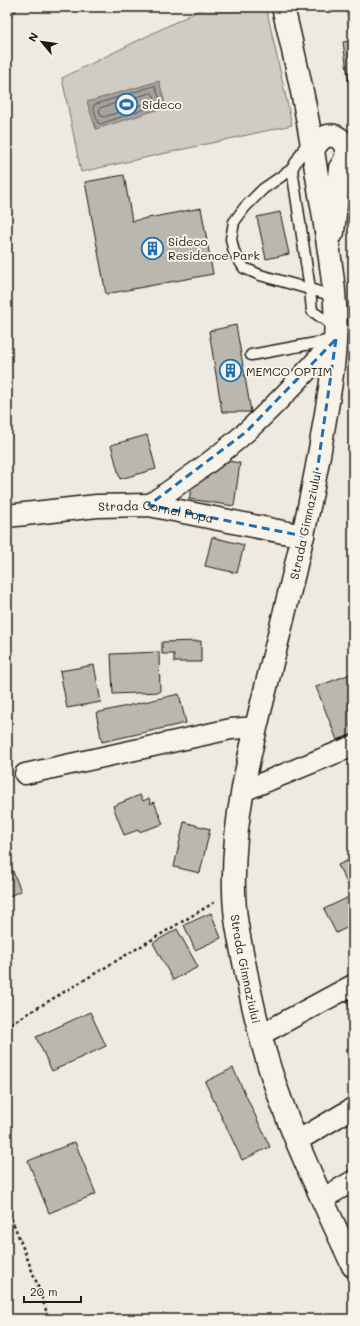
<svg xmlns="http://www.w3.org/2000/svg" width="360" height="1326" font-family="Mali,sans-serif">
  <rect width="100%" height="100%" fill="#eeeae0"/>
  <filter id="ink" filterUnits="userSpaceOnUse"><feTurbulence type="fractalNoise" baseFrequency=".025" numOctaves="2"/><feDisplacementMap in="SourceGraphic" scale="8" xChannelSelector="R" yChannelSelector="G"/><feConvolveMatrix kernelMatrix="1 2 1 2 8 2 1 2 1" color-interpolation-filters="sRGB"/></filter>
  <g filter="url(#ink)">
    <path fill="#cfccc3" stroke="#767470" d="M206,7H266L292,125L81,172L62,78Z"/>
    <g fill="#a6a39d" stroke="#6f6d69">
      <path d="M7,7H20L7,20Z"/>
      <path d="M159,81L166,107L96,129L87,102Z"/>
    </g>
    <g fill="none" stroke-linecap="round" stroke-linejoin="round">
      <g stroke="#535250" stroke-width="1">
        <path d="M155,86L161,102L160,104L100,124L98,123L93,107L94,105Z"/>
        <path d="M151,93L153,94L155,99L154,101L104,117L101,116L99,110L100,108Z"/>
      </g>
    </g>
    <g fill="#bab7af" stroke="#1c1c1c">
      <path d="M346,7H353V98H351L343,42L351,41Z"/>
      <path d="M124,175L132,221L201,208L213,274L106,294L85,182Z"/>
      <path d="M280,212L289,254L266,259L257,217Z"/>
      <path d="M236,325L251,412H222L209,331Z"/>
      <path d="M147,435L156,469L120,479L111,445Z"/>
      <path d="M228,461L240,463L234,506L189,499L192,487Z"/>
      <path d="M212,537L244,545L237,573L205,566Z"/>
      <path d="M201,641V662H174V654H162V642Z"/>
      <path d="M159,652L160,692L113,694L111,654Z"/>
      <path d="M94,665L101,702L67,708L60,671Z"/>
      <path d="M353,673V734L337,740L316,687Z"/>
      <path d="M179,694L186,723L102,742L96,713Z"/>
      <path d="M140,795L143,801L149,798L151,804L154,802L163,824L139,832L138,830L124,835L113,806Z"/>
      <path d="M184,822L210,829L200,873L174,867Z"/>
      <path d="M7,857L21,891L7,897Z"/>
      <path d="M353,858V887L350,889L338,865Z"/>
      <path d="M353,895V925L336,933L324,909Z"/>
      <path d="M211,913L221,938L195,950L184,925Z"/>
      <path d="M177,929L198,967L173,980L153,943Z"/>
      <path d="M353,995V1014L345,999Z"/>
      <path d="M90,1012L106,1046L52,1071L36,1037Z"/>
      <path d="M353,1045V1064L345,1050Z"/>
      <path d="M233,1068L270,1147L242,1160L205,1082Z"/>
      <path d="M75,1142L96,1194L49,1213L28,1161Z"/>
    </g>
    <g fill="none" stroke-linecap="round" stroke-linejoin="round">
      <defs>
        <g id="service">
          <path d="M308,141L292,169L263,189L245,207L234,222L231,239L234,252L244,268L260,275L334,296"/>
          <path d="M292,169L310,289L312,311L335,327"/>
          <path d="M251,355L332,340"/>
        </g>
        <g id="minor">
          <path d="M149,505C182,482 216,459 246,432C278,403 307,371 336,339"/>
          <path d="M25,774L231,729L256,727"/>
          <path d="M243,791L353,746"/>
          <path d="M260,1035L353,985"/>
          <path d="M297,1141L353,1108"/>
          <path d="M322,1199L353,1181"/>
        </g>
        <g id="secondary">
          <path id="s1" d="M7,516L97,506L149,505L303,536"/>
        </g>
        <g id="primary">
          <path id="s2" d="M283,7C293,49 303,92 310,134C315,160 318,186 323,211C329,254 338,298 335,341C334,369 329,397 324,425C311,510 289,594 268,679C251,747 232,819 234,890C234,916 240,942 245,967C253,1008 262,1048 276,1087C297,1148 326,1207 353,1266"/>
          <path d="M313,151C327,118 360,145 340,168L333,232"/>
        </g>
      </defs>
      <use href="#service" stroke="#1c1c1c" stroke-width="13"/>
      <use href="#minor" stroke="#1c1c1c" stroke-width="23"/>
      <use href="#secondary" stroke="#1c1c1c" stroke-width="25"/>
      <use href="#primary" stroke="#1c1c1c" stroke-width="25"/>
      <g stroke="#1c1c1c" stroke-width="2.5" stroke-dasharray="3 3" stroke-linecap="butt">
        <path d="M7,1028L12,1023L215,902"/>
        <path d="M7,1207L36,1281L49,1319"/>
      </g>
      <use href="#service" stroke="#f7f3e8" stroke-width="10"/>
      <use href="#minor" stroke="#f7f3e8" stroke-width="20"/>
      <use href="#secondary" stroke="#f7f3e8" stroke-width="22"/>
      <use href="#primary" stroke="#f7f3e8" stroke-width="22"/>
    </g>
  </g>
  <path fill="none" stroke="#1f6fb2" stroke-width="3" stroke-dasharray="8 5" stroke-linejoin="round" d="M336,339L318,465L303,536L149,505L246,432Z"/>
  <defs>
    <symbol id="stadium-ring" viewBox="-11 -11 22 22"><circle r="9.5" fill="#f7f3e8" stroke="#1f6fb2" stroke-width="1.5"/><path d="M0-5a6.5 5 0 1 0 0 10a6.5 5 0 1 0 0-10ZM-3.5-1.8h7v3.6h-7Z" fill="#1f6fb2"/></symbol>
    <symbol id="building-ring" viewBox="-11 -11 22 22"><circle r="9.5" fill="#f7f3e8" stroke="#1f6fb2" stroke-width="1.5"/><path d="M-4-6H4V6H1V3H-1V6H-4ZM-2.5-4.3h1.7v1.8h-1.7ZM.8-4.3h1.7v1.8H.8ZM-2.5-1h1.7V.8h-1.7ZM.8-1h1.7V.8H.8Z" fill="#1f6fb2"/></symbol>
  </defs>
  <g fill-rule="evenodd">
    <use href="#stadium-ring" x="114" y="92" width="25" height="25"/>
    <use href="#building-ring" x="140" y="236" width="25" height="25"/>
    <use href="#building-ring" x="218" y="358" width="25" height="25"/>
  </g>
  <g text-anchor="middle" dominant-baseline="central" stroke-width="4" stroke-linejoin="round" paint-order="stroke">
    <g font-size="12" fill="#1c1c1c" stroke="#f7f3e8" text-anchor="start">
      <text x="142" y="104">Sideco</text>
      <text x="168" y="241">Sideco<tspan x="168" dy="14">Residence Park</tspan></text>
      <text x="246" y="371">MEMCO OPTIM</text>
    </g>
    <g font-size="12" fill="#1c1c1c" stroke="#f7f3e8">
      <text stroke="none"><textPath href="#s1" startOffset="150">Strada Cornel Popa</textPath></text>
      <text transform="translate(305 525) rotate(-78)">Strada Gimnaziului</text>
      <text stroke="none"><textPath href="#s2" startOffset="978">Strada Gimnaziului</textPath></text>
    </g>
  </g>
  <rect width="360" height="1326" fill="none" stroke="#f7f3e8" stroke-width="24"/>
  <rect x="12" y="12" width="336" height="1302" fill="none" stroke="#1c1c1c" stroke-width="1.5" filter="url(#ink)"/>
  <g transform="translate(42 42) rotate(299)" stroke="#f7f3e8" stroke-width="3" paint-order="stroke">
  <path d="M0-3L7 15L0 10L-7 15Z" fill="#1c1c1c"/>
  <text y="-6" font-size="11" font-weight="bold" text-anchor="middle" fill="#1c1c1c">N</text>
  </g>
  <path d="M24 1296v6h57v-6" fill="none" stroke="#1c1c1c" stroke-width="2"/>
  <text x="30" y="1296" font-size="12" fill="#1c1c1c" stroke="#f7f3e8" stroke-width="3" paint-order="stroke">20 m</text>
</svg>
